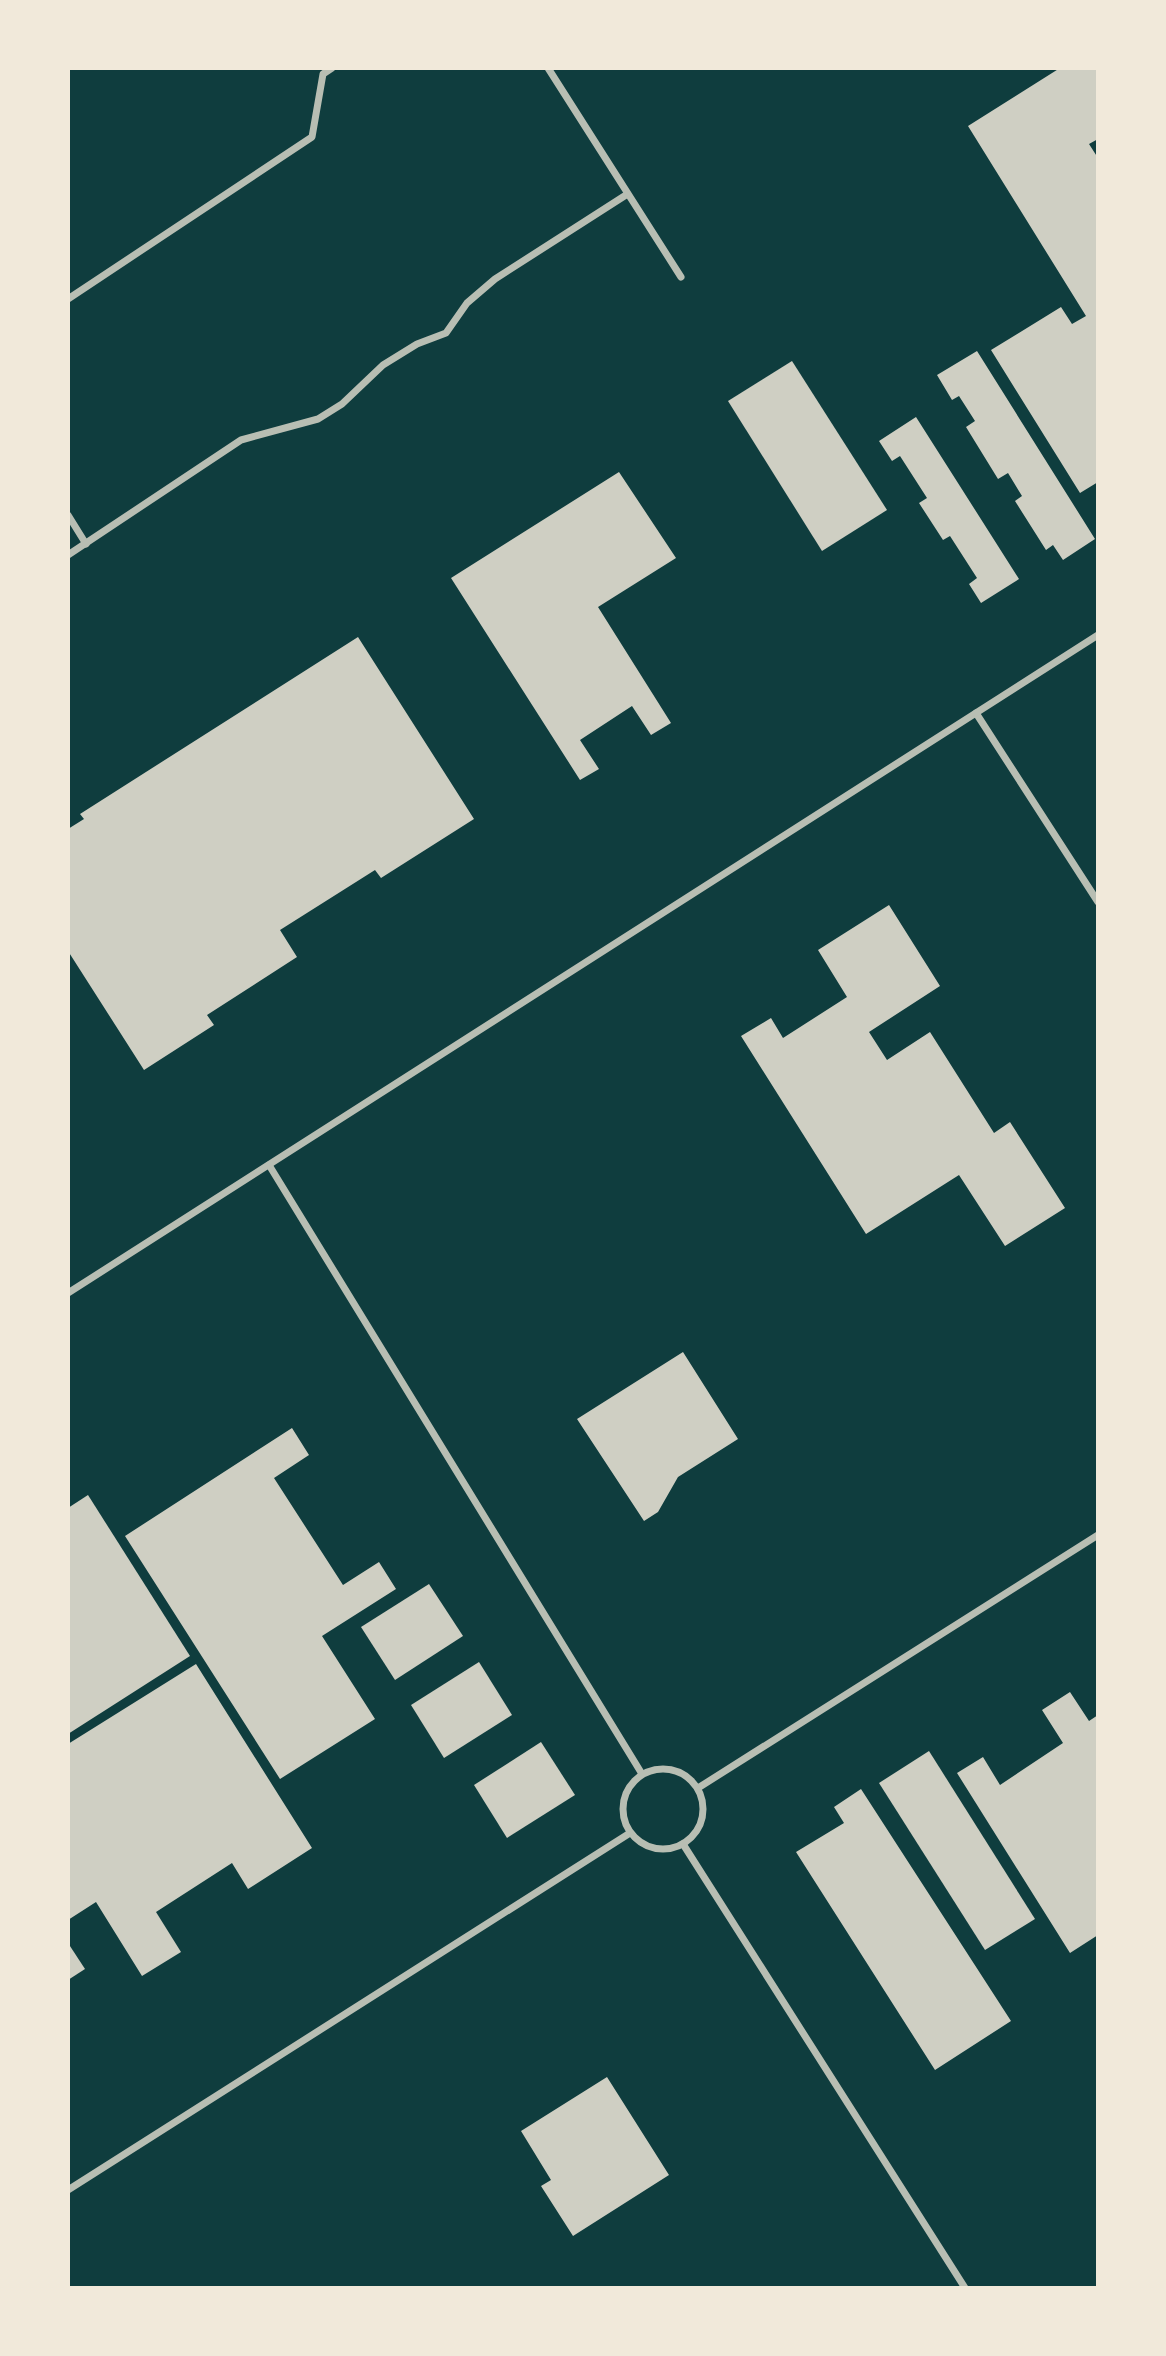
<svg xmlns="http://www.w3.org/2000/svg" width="1166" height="2356" font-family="Cabin,sans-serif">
  <rect width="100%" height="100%" fill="#0f3d3e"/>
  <g fill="#cfcfc3">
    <path d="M1060,68H1098V139L1089,144L1098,158V482L1080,493L991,350L1061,307L1072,324L1086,316L968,126Z"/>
    <path d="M977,351L1095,539L1063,560L1053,545L1046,550L1015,501L1022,496L1008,473L998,479L966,427L975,421L959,396L952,400L937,375Z"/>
    <path d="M792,361L887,510L822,551L728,401Z"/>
    <path d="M916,417L1019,579L981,603L969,584L977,578L950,536L943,540L919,503L927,498L900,456L892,461L879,441Z"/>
    <path d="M619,472L676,558L598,607L671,723L651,735L632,706L580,740L599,769L580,780L451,578Z"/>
    <path d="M358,637L474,819L381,878L375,870L280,930L297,957L207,1015L214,1025L144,1070L68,951V829L84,819L80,814Z"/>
    <path d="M889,905L940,986L869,1032L887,1060L930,1032L994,1133L1010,1122L1065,1208L1005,1246L959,1175L866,1234L741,1036L771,1018L783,1038L847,997L818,950Z"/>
    <path d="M683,1352L738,1439L678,1477L658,1512L644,1521L577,1419Z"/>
    <path d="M292,1428L309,1455L274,1478L343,1585L379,1562L396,1589L322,1636L375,1719L280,1779L125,1536Z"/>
    <path d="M88,1495L190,1656L68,1734V1508Z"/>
    <path d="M429,1584L463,1636L395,1680L361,1627Z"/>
    <path d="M479,1662L512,1715L444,1758L411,1705Z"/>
    <path d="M196,1664L312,1848L248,1889L232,1863L156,1912L181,1952L142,1976L96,1902L68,1920V1744Z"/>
    <path d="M1070,1692L1089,1721L1098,1715V1935L1070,1953L957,1773L983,1757L1000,1785L1063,1743L1042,1710Z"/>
    <path d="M541,1742L575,1795L507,1838L474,1785Z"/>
    <path d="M929,1751L1035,1919L985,1950L879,1783Z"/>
    <path d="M861,1789L1011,2021L935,2070L796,1852L844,1823L834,1807Z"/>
    <path d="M68,1943L85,1969L68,1980Z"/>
    <path d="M607,2077L669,2175L573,2236L541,2186L551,2180L521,2131Z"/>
  </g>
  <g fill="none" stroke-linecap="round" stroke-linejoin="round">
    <g stroke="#b8beb3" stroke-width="7">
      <path d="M548,68L681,277"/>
      <path d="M68,299L312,137L323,74L332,68"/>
      <path d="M68,515L86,544"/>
      <path d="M68,555L241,440L318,419L342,404L383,365L417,344L446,333L467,303L495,279L626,195"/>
      <path d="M976,713L1098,902"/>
      <path d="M269,1165L642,1774"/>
      <path d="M68,1293L1098,635"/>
      <circle cx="663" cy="1809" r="40"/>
      <path d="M698,1788L1098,1535"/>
      <path d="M683,1844L965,2288"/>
      <path d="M68,2190L630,1833"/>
    </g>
  </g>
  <rect width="1166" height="2356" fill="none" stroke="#f1e9da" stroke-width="140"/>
</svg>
